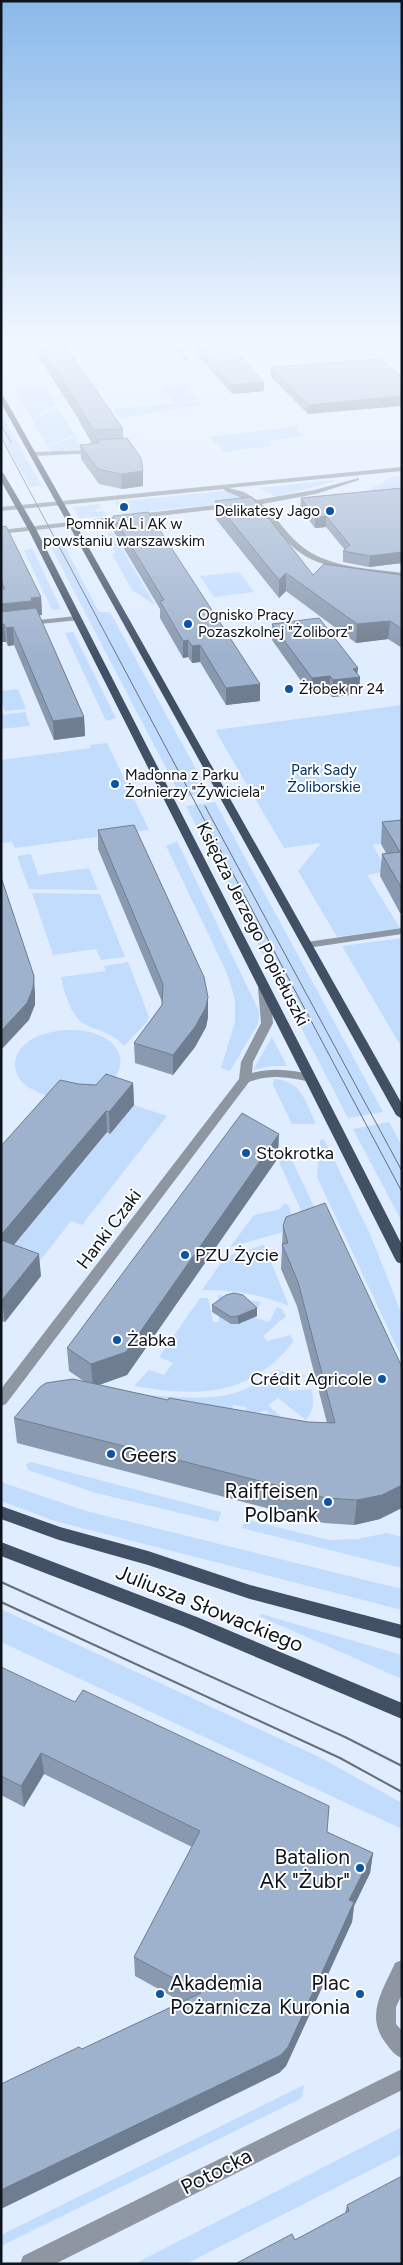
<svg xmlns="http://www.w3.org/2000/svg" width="403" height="2265" viewBox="0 0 403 2265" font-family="Figtree,sans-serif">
	<rect width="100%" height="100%" fill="#e0edfe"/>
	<!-- green -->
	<g fill="#c2dcfe">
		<path d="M223,342h65l-16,9z"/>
		<path d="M328,345l68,11 -18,11 -69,-12z"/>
		<path d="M183,386l13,14 -21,3 -13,-15z"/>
		<path d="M45,387l11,18 -24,14 -17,-29z"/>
		<path d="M203,401l-5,4 -79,14 -6,-10z"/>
		<path d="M57,407l18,28 -28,11 -15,-26z"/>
		<path d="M1,413l41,73 -12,1 -29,-52z"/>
		<path d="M298,426l2,2 -4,1 8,7 -36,5 4,5 -48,6 -15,-15z"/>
		<path d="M76,436l6,12 -2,2 -29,2 -3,-5z"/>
		<path d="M402,476v20l-38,-3 28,-16z"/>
		<path d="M334,480l1,1 -59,16 -17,-9z"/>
		<path d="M224,491l20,6 -6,5 -116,12 -4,-5 10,-2h-11l-2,-5z"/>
		<path d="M99,504l3,4 -6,1 1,3 7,-1 3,5 -28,2 -6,-11z"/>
		<path d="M112,532l43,73 -23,-15 -20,-36 4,-1 -4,-6 -4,1 -5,-9z"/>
		<path d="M64,545l35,67h11l99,181 -28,4 -130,-250z"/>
		<path d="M32,548l29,61 -9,1 -28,-59z"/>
		<path d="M239,572l15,20 -40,5 -14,-21z"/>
		<path d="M73,632l43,86 -10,3 -41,-88z"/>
		<path d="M18,689l8,20 -21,2 -4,-10v-10z"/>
		<path d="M402,705v135l-29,5 14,26 -20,4 33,53 -63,9 -39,-66 23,-28 -37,5 -69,-118z"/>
		<path d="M25,712l5,14 -29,3v-14z"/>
		<path d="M107,743l42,87 -134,18 -3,-6 -11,1v-83l90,-12 -1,-3z"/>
		<path d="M215,802l168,310 -35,6 -162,-312z"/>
		<path d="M177,841l82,170 -1,13 -28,47 -9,-3 14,-46v-21l-3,-12 -6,-18 -60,-125z"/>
		<path d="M31,854l7,21 51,-7 9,22 -69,-1 -12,-33z"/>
		<path d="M32,893l68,1 25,63 -24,3 -5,-11 -43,6z"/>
		<path d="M402,938v110l-60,-102z"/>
		<path d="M128,962l21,55 -2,5 -23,24c-11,-13 -23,-14 -38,-21 -15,-7 -22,-33 -25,-48l45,-6 -2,-5z"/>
		<path d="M64,1030c13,0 25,0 37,6 20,9 27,30 10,45 -5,5 -50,14 -59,15 -5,0 -13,-3 -18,-6 -22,-9 -26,-34 -6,-48 10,-8 23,-10 36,-12z"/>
		<path d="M272,1037l15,29h-16l-18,4z"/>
		<path d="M274,1079c28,2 31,22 42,45h-24l-19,-39z"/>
		<path d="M134,1105l33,11 -85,109 -11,-4 -40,51 -30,-11 106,-129 3,1z"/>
		<path d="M389,1122l13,24v76l-49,-93z"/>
		<path d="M324,1139l47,97 31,79v43l-85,-181 3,-37z"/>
		<path d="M268,1148l19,2 30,63 -13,4 -25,-55z"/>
		<path d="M284,1204l4,1 9,23 -67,19 24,-32 26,-6z"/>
		<path d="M264,1245l25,61c-29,-12 -56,-16 -87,-16l23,-33z"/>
		<path d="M218,1295l43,7 -8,15 16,5 8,-15 5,2 4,7 -23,20 4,5 24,-6 2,7c-43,55 -96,55 -159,44l15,-16 15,5 9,-12 -14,-6 41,-59h8l5,24h6z"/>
		<path d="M276,1370l31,6 -20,3 2,12 22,-2c4,14 3,20 -5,31l-28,-22 -10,7 23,21 -17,7 -7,-23 -13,4 -11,16 3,-23 -13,-2 -3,22 -55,-27 -51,-7c35,2 86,11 119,-3 12,-4 22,-13 33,-20z"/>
		<path d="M31,1462l190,50 -3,10 -122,-29 -68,-23 -2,-6z"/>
		<path d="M1,1482l85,29 316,78v21l-347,-89 -54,-20z"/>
		<path d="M245,1519l84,21 28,-1 30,-6 15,4v31l-160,-40z"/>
		<path d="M1,1609l320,149 81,45v26l-401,-187z"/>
		<path d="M261,1614l141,41v24l-143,-63z"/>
		<path d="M304,2085l-2,12 -4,3 -297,146v-11z"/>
		<path d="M402,2127v27l-216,110h-52z"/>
	</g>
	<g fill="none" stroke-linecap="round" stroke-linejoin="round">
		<!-- minor -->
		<g fill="#8d96a1" fill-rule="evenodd">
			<path d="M170,342h6l13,19h-4z"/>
			<path d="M96,450l2,1v2l-65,3 -3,-2 3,-2z"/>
			<path d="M402,467v4l-173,17 15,4 13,8 57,-10 45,-12v2l-43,14 -54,10c14,12 23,28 37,40 27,24 69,24 103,29v4c-35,-5 -80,-5 -108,-29 -15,-13 -25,-31 -40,-43l-253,29v-4l248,-29 -24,-10 -1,-2 -223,22v-4z"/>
			<path d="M76,616h3v4l-78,8v-4z"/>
			<path d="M402,928v6l-95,14 -5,-3 5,-3z"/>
			<path d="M264,985l6,3 3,35 -20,39 -1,11c21,-6 41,-3 62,2l2,3 -6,4c-21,-5 -40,-8 -61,0l-243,322 -5,2v-17l238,-310 2,-17 20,-39 -3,-35z"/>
			<path d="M402,1960v34l-6,13v17l6,7v27c-8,-3 -12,-9 -17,-16 -20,-27 -2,-52 10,-79z"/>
			<path d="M402,2069v21l-347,174h-35l3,-8z"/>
		</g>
		<!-- major -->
		<g fill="#415064" fill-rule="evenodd">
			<path d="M1,395l3,2 398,707v15l-6,-4 -395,-712z"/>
			<path d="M1,472l3,2 32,55 366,716v19l-5,-2 -2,-3 -367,-730 -27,-48z"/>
			<path d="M1,1506l59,21 88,24 102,34 152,40v14l-152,-40 -102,-34 -89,-25 -58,-21z"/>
			<path d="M1,1542l196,75 205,86v16l-217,-92 -184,-71z"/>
		</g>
		<!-- tram-far1 -->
		<g stroke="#656e7b" stroke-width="1">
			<path d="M1,425l10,17"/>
			<path d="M1,437l401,755"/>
			<path d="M205,806l197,365"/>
		</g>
		<!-- tram -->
		<g stroke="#656e7b" stroke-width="2">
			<path d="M1,1582l344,155 57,29"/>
			<path d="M1,1602l339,156 62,34"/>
		</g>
	</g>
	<!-- wall -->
	<g fill="#8999b0">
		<path d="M29,342h33l61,87v9l20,48 -21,3 -23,-5 -18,-25 -1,-14 12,-1 -15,-27z"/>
		<path d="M195,344l69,38v9l-32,3 -37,-42z"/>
		<path d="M271,367l131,10 -94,37 -38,-38z"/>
		<path d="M402,488v75l-33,4 -26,-5v-11l2,-1 -19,-23 -11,1 -15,-19 1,-11z"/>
		<path d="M215,501l98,74h89v73l-14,-9 -32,4 -70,-52 -7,7 -64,-80z"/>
		<path d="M113,516l147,185 -34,4 -26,-43 -8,1 -4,-6 -5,1 -23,-40v-9l-46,-77z"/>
		<path d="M1,527l40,70 1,18h-3l45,102 1,19 -31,4 -40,-95 -6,1 -2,-4h-5z"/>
		<path d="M272,624l85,50 3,3 -1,17 -27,3 -3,-4 -18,2 -39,-55z"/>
		<path d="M402,820v93h-2l-20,-37 2,-22 4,-1 -5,-9 1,-22z"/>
		<path d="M98,830l110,187 -2,10 -11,20 -22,28 -38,-12 -1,-20 28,-38v-3l-64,-153z"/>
		<path d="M133,1083l1,22 -24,29 -3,-2 -93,113 27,31 -36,46 -4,-1v-175l77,-62 18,1z"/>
		<path d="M278,1158l-151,217 -28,10 69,15 140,22 19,1 -30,-117 -16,-37 2,-43 97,293 -26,6 -30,-2 -307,-80 -3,-25 71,-36 -16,-11 -2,-23z"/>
		<path d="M212,1305l45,11 -19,8h-7l-19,-12z"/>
		<path d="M1,1667l326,165 46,21 -3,20 -16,33 -2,16 -66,144 -7,7 -197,-24 100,-47 -47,-26 -1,-19 58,-110 -148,-73 -20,33 -23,-12z"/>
		<path d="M347,2205l55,59 -107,-24 50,-27z"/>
	</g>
	<!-- shaded-wall -->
	<g fill="#6f7d90">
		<path d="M264,382v9l-32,3v-9z"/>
		<path d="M402,396v10l-94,8v-9z"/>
		<path d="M143,471v15l-21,3 -1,-15z"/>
		<path d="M326,516v11l-11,1v-10z"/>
		<path d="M402,552v11l-33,4 1,-11z"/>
		<path d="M286,573v18l-7,7v-18z"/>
		<path d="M41,597l1,18 -41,7v-18z"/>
		<path d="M390,621l-2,18 -32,4 1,-19z"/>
		<path d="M1,624h3l2,18h-5z"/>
		<path d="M13,627l1,18 -6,1 -2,-18z"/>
		<path d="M188,640v17l-5,1v-17z"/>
		<path d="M200,645v17l-8,1v-17z"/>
		<path d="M358,668l-1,9h3l-1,17 -27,3 1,-17 20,-11z"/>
		<path d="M330,676l-1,17 -18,2 1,-17z"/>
		<path d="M260,684v17l-34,4v-17z"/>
		<path d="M84,717l1,19 -31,4 -1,-19z"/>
		<path d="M402,900v13h-2z"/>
		<path d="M34,976l1,17v12l-6,15 -28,30v-19z"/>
		<path d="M208,997v20l-2,10 -11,20 -22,28v-20z"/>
		<path d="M133,1083l1,22 -24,29 -1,-22z"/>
		<path d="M1,1085l1,8 -1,22z"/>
		<path d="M106,1111l1,21 -106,128v-25z"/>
		<path d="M279,1134l-1,24 -151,217 -34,12 -2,-23z"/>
		<path d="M39,1254l2,22 -36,46 -3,-22z"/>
		<path d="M257,1308v8l-19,8v-8z"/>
		<path d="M402,1485v23l-22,11 -26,6 3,-25z"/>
		<path d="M41,1753l3,21 -20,33 -3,-21z"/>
		<path d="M373,1853l-3,20 -16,33 -2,16 -66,144 -7,7 -278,136v-19l348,-290z"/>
	</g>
	<!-- building -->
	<g fill="#9fb2cd" stroke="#6f7d90">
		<path d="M37,342h25l61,87 -30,1 -17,-29z"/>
		<path d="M215,342h12l37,40 -32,3 -37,-41z"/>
		<path d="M381,359l21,18v19l-94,9 -37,-38z"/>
		<path d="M127,438l14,20 2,13 -22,3 -23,-5 -18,-24 19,-2 -2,-3z"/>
		<path d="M402,488v64l-32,4 -27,-5 7,-6 -24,-29 -11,2 -14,-20z"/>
		<path d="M252,497l61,78 11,-11 78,11v54l-12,-8 -33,3 -71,-51 -7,7 -64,-79z"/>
		<path d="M148,512l112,172 -34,4 -26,-43 -8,1 -4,-6 -5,1 -23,-40 4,-1 -51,-84z"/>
		<path d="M6,526l35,71 -10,1 1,3 -31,3v-15h4l-4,-9v-53z"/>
		<path d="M36,608l48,109 -31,4 -40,-94 -7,1 -2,-4h-3v-12z"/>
		<path d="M319,618l39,50 -5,1 7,8 -27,3 -3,-4 -18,2 -40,-54z"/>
		<path d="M402,820v69l-20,-35 18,-2 -18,-30z"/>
		<path d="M134,825l70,152 4,20 -2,10 -11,20 -22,28 -39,-12 28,-38 1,-21 -65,-154z"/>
		<path d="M1,877l33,99 -1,12 -6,15 -26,28z"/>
		<path d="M106,1074l27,9 -24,29 -3,-1 -105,124v-89l59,-66 18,4 18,1z"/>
		<path d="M242,1113l37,21 -153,218 -35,12 -24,-16z"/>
		<path d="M325,1203l77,164v118l-20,10 -25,5 -31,-2 -312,-80 26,-31 6,-4 27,-4 95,21 1,-2 139,24 27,1 -37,-141 -16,-38 6,-1 -5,-17 3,-9z"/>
		<path d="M1,1240l38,14 -37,46 -1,-1z"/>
		<path d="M234,1293l9,2 14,13 -19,8 -7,1 -19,-12 14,-10z"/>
		<path d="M1,1667l74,35 8,-12 246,116 -2,26 46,21 -24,47 5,2 -66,145 -7,8 -280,135v-106l78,-37 3,2 119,-56 -67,-36 66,-126 -159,-78 -20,33 -20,-10z"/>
		<path d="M402,2176v88h-167l57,-30 3,6 54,-29 -2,-6z"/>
	</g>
	<!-- sky -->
	<linearGradient id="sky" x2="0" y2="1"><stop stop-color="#8ab9ea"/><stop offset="0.52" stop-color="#f1f7ff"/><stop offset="1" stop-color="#f1f7ff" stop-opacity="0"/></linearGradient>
	<rect width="403" height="659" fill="url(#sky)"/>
	<!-- markers -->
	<g fill="#0e54a4" stroke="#fff" stroke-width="2">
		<circle cx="124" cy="507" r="5"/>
		<circle cx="330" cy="511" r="5"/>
		<circle cx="188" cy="624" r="5"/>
		<circle cx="289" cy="689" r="5"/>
		<circle cx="115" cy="784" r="5"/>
		<circle cx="246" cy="1153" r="5"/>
		<circle cx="185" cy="1255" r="5"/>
		<circle cx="117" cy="1340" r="5"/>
		<circle cx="382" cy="1379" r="5"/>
		<circle cx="111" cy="1454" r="5"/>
		<circle cx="328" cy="1502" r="5"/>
		<circle cx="360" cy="1868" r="5"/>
		<circle cx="160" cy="1994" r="5"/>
		<circle cx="360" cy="1994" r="5"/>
	</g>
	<g text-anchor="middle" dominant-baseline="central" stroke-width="4" stroke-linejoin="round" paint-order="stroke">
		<!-- far-poi labels -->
		<g font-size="15" fill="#0d141d" stroke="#fff" text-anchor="start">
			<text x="320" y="511" text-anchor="end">Delikatesy Jago</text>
			<text x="124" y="524" text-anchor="middle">Pomnik AL i AK w<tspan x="124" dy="17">powstaniu warszawskim</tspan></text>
			<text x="198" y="615">Ognisko Pracy<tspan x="198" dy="17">Pozaszkolnej "Żoliborz"</tspan></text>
			<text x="299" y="689">Żłobek nr 24</text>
			<text x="125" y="775">Madonna z Parku<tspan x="125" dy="17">Żołnierzy "Żywiciela"</tspan></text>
		</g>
		<!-- far-park labels -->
		<g font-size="15" fill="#023065" stroke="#fff">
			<text x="324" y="770">Park Sady<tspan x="324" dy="17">Żoliborskie</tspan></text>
		</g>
		<!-- street labels -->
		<g font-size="18" fill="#0d141d" stroke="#fff">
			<text transform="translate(253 924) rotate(63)">Księdza Jerzego Popiełuszki</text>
			<text transform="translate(109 1229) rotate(-53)">Hanki Czaki</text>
		</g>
		<!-- poi labels -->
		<g font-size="18" fill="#0d141d" stroke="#fff" text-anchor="start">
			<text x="256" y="1153">Stokrotka</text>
			<text x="195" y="1255">PZU Życie</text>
			<text x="127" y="1340">Żabka</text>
			<text x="372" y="1379" text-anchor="end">Crédit Agricole</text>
		</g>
		<!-- near-poi labels -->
		<g font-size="21" fill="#0d141d" stroke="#fff" text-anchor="end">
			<text x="121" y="1454" text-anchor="start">Geers</text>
			<text x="318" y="1490">Raiffeisen<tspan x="318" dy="24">Polbank</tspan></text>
			<text x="350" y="1856">Batalion<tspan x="350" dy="24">AK "Żubr"</tspan></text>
			<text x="170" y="1982" text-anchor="start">Akademia<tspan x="170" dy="24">Pożarnicza</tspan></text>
			<text x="350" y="1982">Plac<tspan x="350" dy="24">Kuronia</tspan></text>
		</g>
		<!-- near-street labels -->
		<g font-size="21" fill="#0d141d" stroke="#fff">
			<text transform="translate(210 1608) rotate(22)">Juliusza Słowackiego</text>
			<text transform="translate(216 2171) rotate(-27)">Potocka</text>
		</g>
	</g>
	<!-- border -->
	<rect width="403" height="2265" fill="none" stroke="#0d141d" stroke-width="5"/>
</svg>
